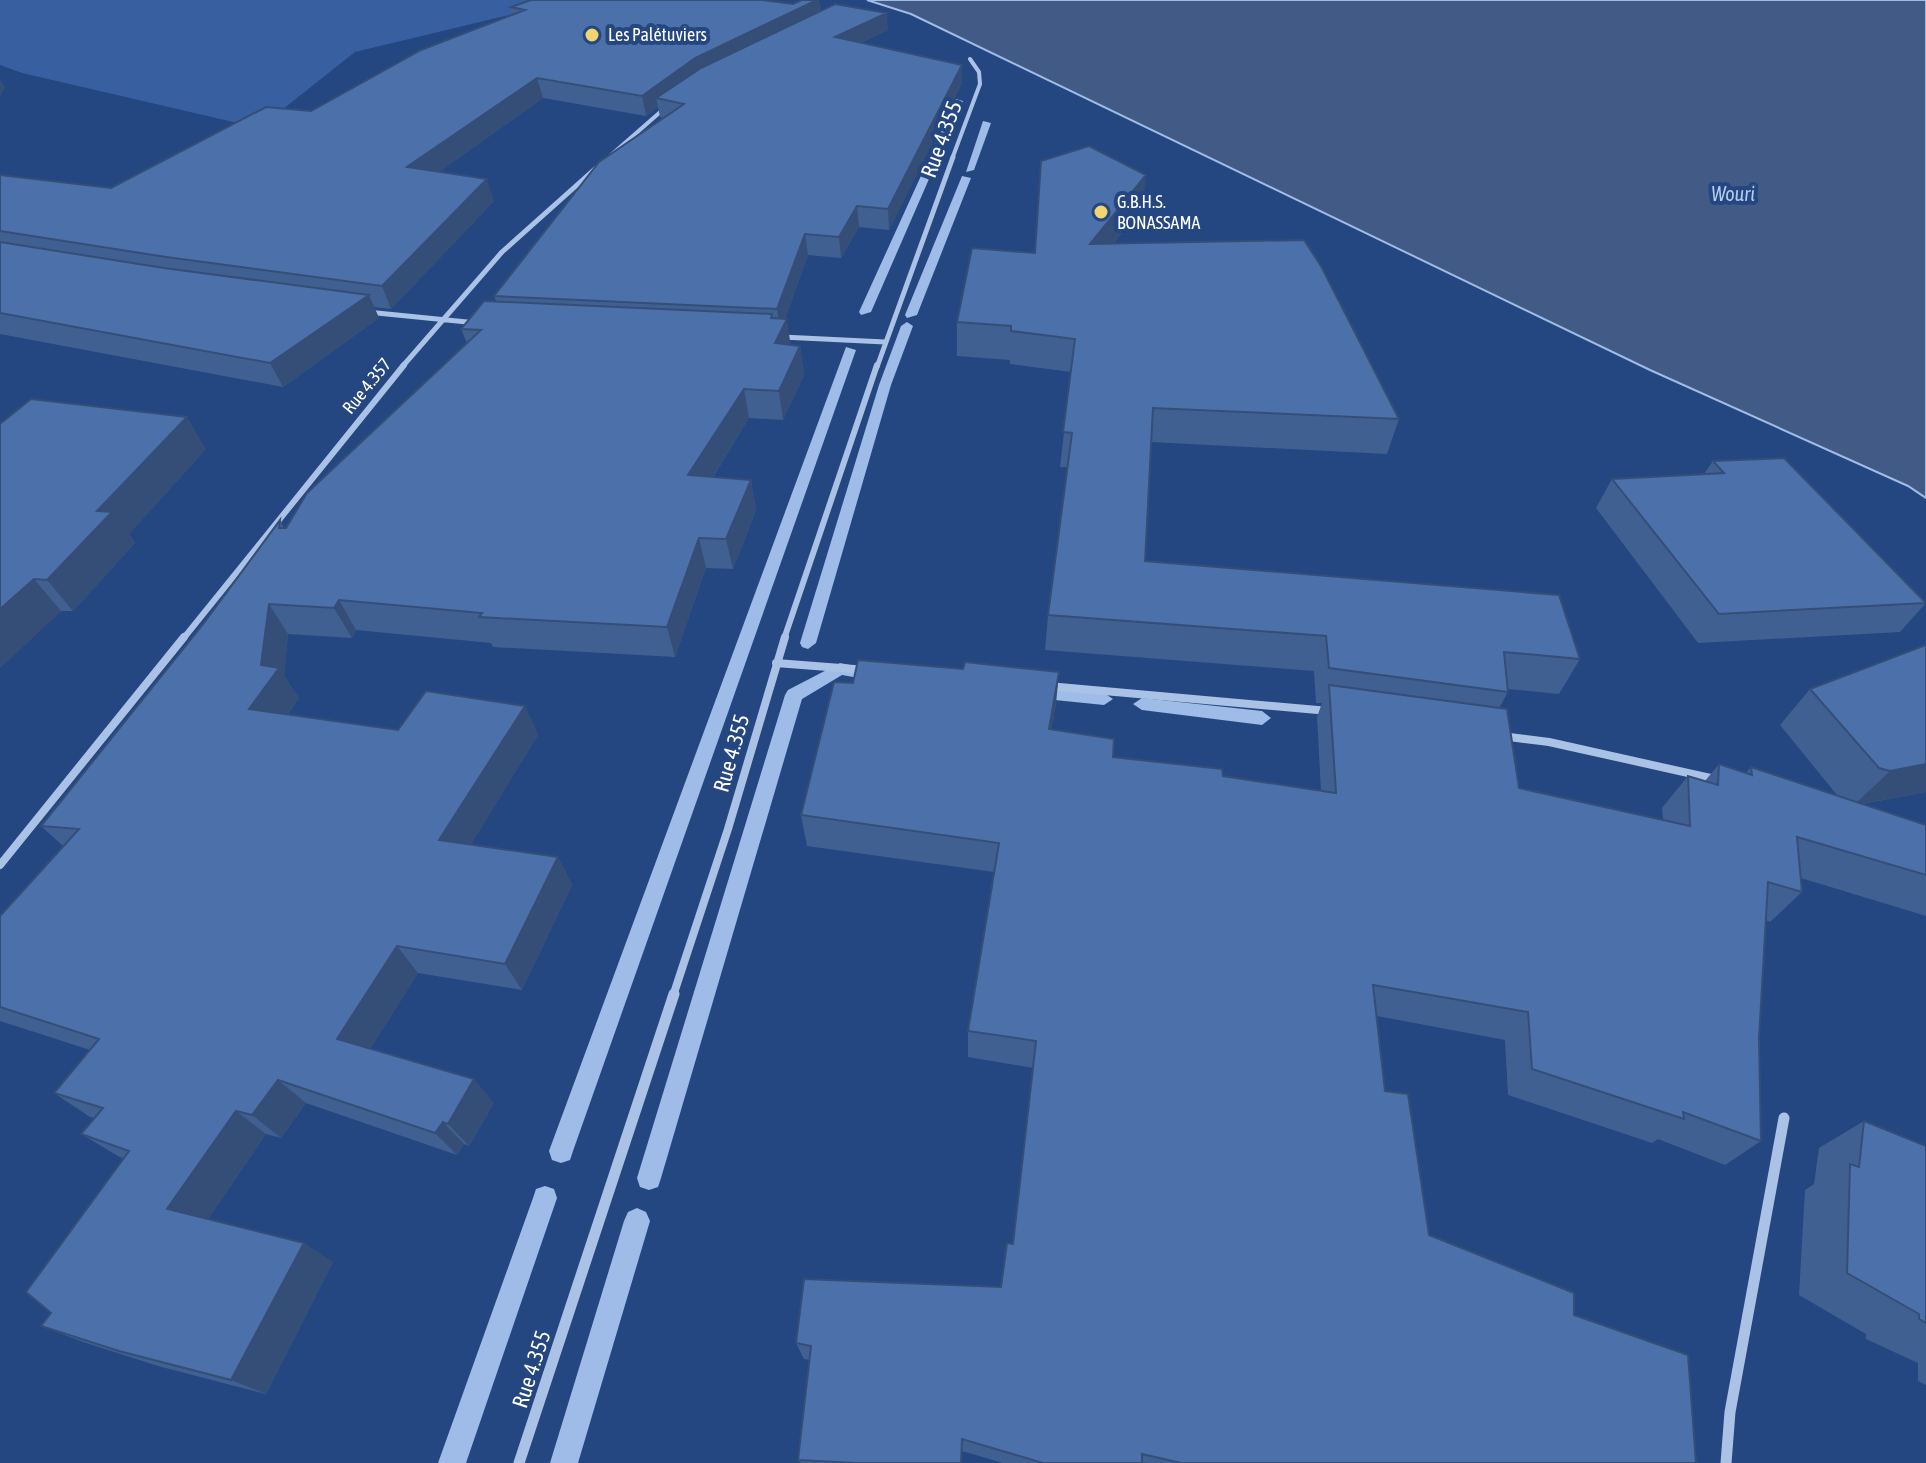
<svg xmlns="http://www.w3.org/2000/svg" width="1926" height="1463" font-family="'Asap Condensed',sans-serif">
	<style>
		.green { fill: #385f9f }
		.water { fill: #425b86; stroke: #9fbce8; stroke-width: 2 }
		.lines { fill: none; stroke-linecap: round; stroke-linejoin: round }
		.stream { fill: #9fbce8; fill-rule: evenodd }
		.minor-far4 { stroke: #abc2e7; stroke-width: 4 }
		.minor-far3 { stroke: #abc2e7; stroke-width: 5 }
		.minor-far2 { stroke: #abc2e7; stroke-width: 6 }
		.minor-far1 { stroke: #abc2e7; stroke-width: 8 }
		.minor { stroke: #abc2e7; stroke-width: 11 }
		.wall { fill: #416092 }
		.shaded-wall { fill: #354e77 }
		.building { fill: #4c70aa; stroke: #354e77; stroke-width: 2 }
		.poi-dot { fill: #f2d56e; stroke: #244681; stroke-width: 3 }
		.labels { text-anchor: middle; stroke-width: 8; stroke-linejoin: round; paint-order: stroke }
		.far-poi-label { font-size: 18px; fill: #fff; stroke: #244681; text-anchor: start }
		.far-street-label { font-size: 18px; fill: #fff; stroke: #244681 }
		.far-water-label { font-size: 20px; font-style: italic; fill: #b6ccef; stroke: #244681 }
		.street-label { font-size: 22px; fill: #fff; stroke: #244681 }
	</style>
	<rect width="100%" height="100%" fill="#244681"/>
	<path class="green" d="M0 0H571L355 52 259 128 22 73 0 65Z"/>
	<path class="water" d="M867 0H1926V498L1908 486 1650 370 911 14Z"/>
	<g class="lines">
		<path class="stream" d="M956 99 963 101 871 312 861 315 859 312Z
			M983 121 991 123 974 170 966 172Z
			M962 176 971 178 917 315 907 318 905 315Z
			M907 322 913 326 891 385 816 643 808 649 802 647 800 643 879 385 901 326Z
			M846 347 856 350 573 1151 570 1160 561 1163 552 1160 549 1151Z
			M840 663 865 668 868 672 859 678 842 675 802 699 661 1178 658 1187 649 1190 640 1187 637 1178 785 695 788 690Z
			M1035 686 1104 693 1113 699 1104 705 1035 698 1026 692Z
			M1142 698 1262 711 1271 718 1262 725 1142 710 1133 704Z
			M545 1186 554 1189 557 1198 466 1463H438L533 1198 536 1189Z
			M637 1208 646 1212 650 1221 578 1463H550L624 1221 628 1212Z"/>
		<path class="minor-far4" d="M610 156 666 107
			M952 159 980 84 979 72 970 59"/>
		<path class="minor-far3" d="M367 312 477 323
			M782 337 885 342
			M402 367 502 252 596 168
			M877 367 953 157"/>
		<path class="minor-far2" d="M183 639 404 365
			M784 639 877 365"/>
		<path class="minor-far1" d="M776 663 867 670
			M1048 686 1329 711
			M1501 736 1549 742 1715 779
			M0 865 184 637
			M673 996 728 829 785 637"/>
		<path class="minor" d="M519 1463 674 994
			M1726 1463 1730 1412 1784 1118"/>
	</g>
	<path class="wall" d="M819 0 820 11 888 30 861 43 962 83 889 230 859 227 841 258 808 255 785 319 790 345 800 346 804 375 783 420 749 418 713 477 751 480 756 510 733 569 706 568 675 657 493 647 491 643 356 630 352 638 288 634 284 676 299 698 288 714 398 730 525 706 538 735 471 844 558 857 572 885 522 990 418 973 370 1049 494 1103 469 1146 464 1144 457 1155 306 1103 281 1138 266 1134 208 1219 333 1262 266 1394 158 1366 83 1342 41 1326 51 1313 124 1159 118 1156 81 1134 95 1118 90 1117 54 1093 90 1050 0 1021V916L63 846 41 826 204 623 280 520 284 528H286L467 343 461 329 496 301 494 296 664 118 660 117 658 107 646 116 543 98 439 172 494 201 391 309 374 307 379 318 283 387 0 334V175L111 188 311 111 513 15 511 7 793 4Z
		M1143 206 1113 244 1399 419 1387 454 1151 442 1145 561 1580 659 1559 694 1508 689V692L1499 708 1519 788 1663 820 1662 808 1688 776 1705 781 1719 764 1746 773 1751 767 1837 795 1780 725 1810 689 1926 792 1862 804 1926 825V916L1801 878 1802 892 1770 922 1766 920 1759 1039 1761 1141 1725 1165 1658 1139 1652 1143 1508 1095 1505 1040 1377 1016 1385 1091 1429 1235 1574 1315 1696 1463H1003L962 1451V1463H801L798 1460 810 1360 804 1359 796 1343 1001 1287 1013 1244 1033 1068 968 1057V1031L994 872 807 846 801 815 1056 704 1051 730 1113 757 1223 776 1321 791 1317 717 1322 703H1316L1314 671 1045 650 1048 615 1068 467H1060L1071 372 1010 364V360L957 356V322L1035 253Z
		M0 424 206 449 129 534 135 543 73 611H61L0 668Z
		M1713 461 1926 603 1900 632 1698 643 1596 508 1612 479 1704 474Z
		M1864 1121 1926 1146V1385L1918 1381V1363L1866 1339V1334L1799 1295 1805 1190 1814 1184 1819 1148Z"/>
	<path class="shaded-wall" d="M819 0 820 18 656 98 658 107 646 116 642 96 695 58Z
		M887 13 888 30 836 55 835 37Z
		M962 65V83L889 230 888 209Z
		M537 78 543 98 415 189 407 167Z
		M0 79 5 87 0 97Z
		M1146 175 1143 206 1087 276 1090 244Z
		M487 179 494 201 391 309 382 286Z
		M857 206 859 227 841 258 839 237Z
		M805 234 808 255 780 332 777 309Z
		M369 295 379 318 283 387 270 363Z
		M772 314 776 341 787 319 791 348 779 372 771 318Z
		M800 346 804 375 783 420 779 391Z
		M744 389 749 418 695 505 688 475Z
		M187 417 206 449 129 534 135 543 73 611 47 580 97 511Z
		M751 480 756 510 733 569 726 539Z
		M699 538 706 568 675 657 667 627Z
		M34 579 61 611 0 668V609Z
		M339 600 356 630 352 638 334 608Z
		M269 604 288 634 284 676 299 698 271 738 249 709 261 665Z
		M1059 672 1056 704 1046 761 1049 729Z
		M525 706 538 735 457 868 439 840Z
		M1926 764V792L1854 805 1890 771Z
		M558 857 572 885 522 990 505 964Z
		M397 946 418 973 361 1064 337 1039Z
		M474 1079 494 1103 469 1146 448 1124Z
		M278 1080 306 1103 281 1138 252 1115Z
		M236 1111 266 1134 201 1229 167 1209Z
		M443 1122 464 1144 457 1155 435 1133Z
		M304 1243 333 1262 266 1394 231 1380Z"/>
	<path class="building" d="M531 0H763L793 4 802 0H817L695 58 642 96 537 78 407 167 487 179 382 286 166 257 0 231V175L111 188 266 107 311 111 421 50 525 10 511 7Z
		M835 4 887 13 835 37 962 65 888 209 857 206 839 237 805 234 777 309 494 296 599 162 684 104 656 98 701 68Z
		M1089 146 1146 175 1090 244 1304 240 1321 266 1399 419 1153 408 1145 561 1559 595 1580 659 1504 652 1508 692 1329 668 1326 636 1048 615 1072 433 1063 432 1075 339 1011 331V326L957 322 972 248 1035 253 1041 161Z
		M0 242 164 268 369 295 270 363 0 313Z
		M484 301 772 314 771 318 787 319 775 343 800 346 779 391 744 389 688 475 751 480 726 539 699 538 667 627 479 617 482 613 339 600 334 608 269 604 261 665 279 668 249 709 398 730 426 691 525 706 439 840 558 857 505 964 397 946 337 1039 474 1079 448 1124 443 1122 435 1133 278 1080 252 1115 236 1111 167 1209 304 1243 231 1380 119 1351 41 1326 51 1313 26 1292 129 1151 81 1134 103 1108 54 1093 99 1039 0 1007V916L79 829 41 826 204 623 280 520 279 528H286L307 493 481 330 461 329Z
		M31 399 187 417 97 511 112 512 47 580 34 579 0 609V424Z
		M1784 458 1926 603 1719 614 1612 479 1724 473 1713 461Z
		M1926 645V764L1890 771 1879 768 1810 689Z
		M858 660 963 669 965 662 1059 672 1049 729 1114 739 1113 757 1222 769 1223 776 1336 793 1329 685 1507 709 1519 788 1690 826 1688 776 1718 785 1719 764 1752 775 1751 767 1926 825V875L1797 837 1802 892 1768 882 1759 1039 1761 1141 1683 1112 1684 1119 1532 1069 1528 1012 1373 985 1385 1091 1408 1094 1429 1235 1574 1293V1315L1688 1355 1696 1463H1181L1142 1454V1463H1043L962 1439 961 1463H857L798 1460 811 1346 796 1343 804 1279 1001 1287 1007 1243 1013 1244 1036 1041 968 1031 999 843 801 815 834 682 853 683Z
		M1864 1121 1926 1146V1323L1919 1319V1314L1847 1273 1850 1164 1859 1167Z"/>
	<g class="poi-dot">
		<circle cx="592" cy="35" r="8"/>
		<circle cx="1101" cy="212" r="8"/>
	</g>
	<g class="labels">
		<g class="far-poi-label">
			<text x="608" y="41">Les Palétuviers</text>
			<text x="1117" y="208">G.B.H.S.<tspan x="1117" dy="21">BONASSAMA</tspan></text>
		</g>
		<g class="far-street-label">
			<text transform="translate(367 386) rotate(-51)" y="6">Rue 4.357</text>
		</g>
		<g class="far-water-label">
			<text x="1733" y="201">Wouri</text>
		</g>
		<g class="street-label">
			<text transform="translate(941 139) rotate(-70)" y="8">Rue 4.355</text>
			<text transform="translate(731 753) rotate(-74)" y="8">Rue 4.355</text>
			<text transform="translate(531 1369) rotate(-72)" y="8">Rue 4.355</text>
		</g>
	</g>
</svg>
